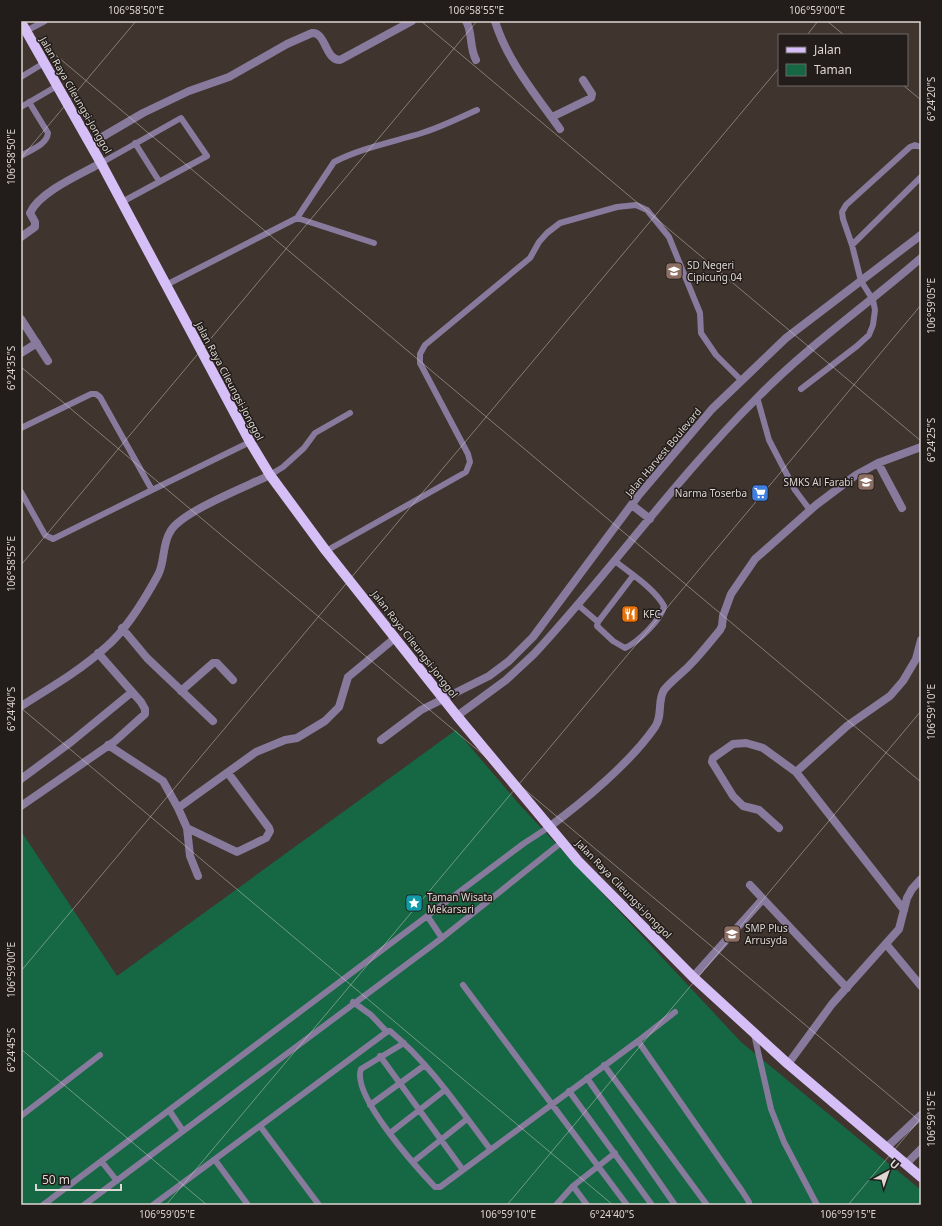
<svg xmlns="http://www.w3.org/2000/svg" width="942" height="1226" font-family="'Noto Sans',sans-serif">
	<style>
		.green { fill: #156843 }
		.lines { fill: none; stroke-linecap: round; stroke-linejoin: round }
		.service { stroke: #887a9c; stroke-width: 6 }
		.minor { stroke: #887a9c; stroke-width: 8 }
		.primary { stroke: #d6bff7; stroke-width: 10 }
		.ticks { fill: none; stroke: #ddd6d2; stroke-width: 1; stroke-opacity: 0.45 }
		.labels { text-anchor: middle; stroke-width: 3; stroke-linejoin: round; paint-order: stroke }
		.street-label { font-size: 10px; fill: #ddd6d2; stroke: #221d1a }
		.poi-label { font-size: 10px; fill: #ddd6d2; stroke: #221d1a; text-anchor: start }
		.neatline { fill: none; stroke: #ddd6d2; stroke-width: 1.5 }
		.ticks-label { font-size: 10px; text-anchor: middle; fill: #ddd6d2 }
	</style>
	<rect width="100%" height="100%" fill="#3f342e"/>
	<path class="green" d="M456 730 519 804 741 1042 921 1190V1205H21V831L117 976Z"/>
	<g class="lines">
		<path class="service" d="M26 31 45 21
			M21 77 44 63
			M21 107 57 86
			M135 143 159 181
			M21 156C30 150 47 145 48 133L29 102
			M101 163 181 118 207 156 122 202
			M297 218 374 243
			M852 245 921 177
			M166 285 297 218 334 162C361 148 393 142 422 133 441 127 459 118 477 110
			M801 389 857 346 869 335 873 325 875 310 873 300 861 281 852 245 843 219 842 212 846 205 910 147 915 145 921 147
			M757 397 769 440 795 490 810 510
			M21 428 91 394H96L100 397 152 490 250 442
			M270 475 283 467 304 448 315 433 350 413
			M21 492 45 535 53 539 152 490
			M326 551 466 472 470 462 468 454 420 363V354L425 345 530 258 539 242 547 233 560 223 617 207 636 205 647 210 669 237 700 313 701 333 716 355 741 380
			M615 561C631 574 654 588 664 606 661 620 638 642 625 648L613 641 597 626 598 622 633 576
			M578 605 598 622
			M428 917 442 938
			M463 985 627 1205
			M353 1002 371 1015 387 1032
			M754 1034 771 1109 784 1142 817 1205
			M638 1041 742 1191 749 1202V1205
			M404 1043 361 1069C351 1095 417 1168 435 1187H440L638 1041 675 1012
			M380 1056 463 1170
			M604 1065 707 1205
			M587 1078 675 1205
			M569 1091 652 1205
			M370 1105 425 1065
			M169 1110 183 1131
			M21 1116 100 1055
			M260 1126 319 1205
			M390 1133 445 1090
			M215 1160 248 1205
			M102 1162 117 1181
			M413 1162 467 1119
			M573 1186 587 1205
			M43 1205 523 844 549 827
			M84 1205 442 938 562 842
			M153 1205 388 1031H390C430 1064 459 1108 490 1149
			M556 1205 573 1186 615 1153"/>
		<path class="minor" d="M466 21C473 33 469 47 476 60
			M495 21C507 61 536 95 560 129
			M552 117 591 98 592 94 583 80
			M90 144 143 113 189 91 229 77 287 44 312 33C326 32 325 60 340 60L412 21
			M21 237 35 227V222L30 213C39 192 81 174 101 163
			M21 319 48 361
			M21 353 37 343
			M878 463 902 508
			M632 505 650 519
			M122 628 147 658 213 721
			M181 691 213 663H217L233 680
			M21 706C50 688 81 670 106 647 125 631 146 597 158 575 165 562 162 545 170 532 180 512 248 486 270 475
			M457 716 506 680 534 654C611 571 677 477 758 397 808 346 867 305 921 258
			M381 740 421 710 489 676 509 661 533 637 638 496 712 409 786 338 921 235
			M108 745 163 781 178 808
			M796 772 847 726 890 696 903 681 916 659 921 640
			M21 779 71 742 132 692
			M21 806 115 741 145 714V709L141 702 98 653
			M549 827C583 802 631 762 655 727 663 716 657 701 664 690 671 681 681 674 688 667 700 655 710 642 720 630L722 626 723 616 731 594 755 559 816 505 856 475 878 463 921 447
			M187 828 237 852 266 838 270 831 269 828 228 773
			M779 828 759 810 743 806 733 796 712 762 713 758 733 744 746 743 763 748 796 772 904 910
			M198 876 190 856 187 828 178 808 256 752 285 740 297 738 325 721 339 707 348 677 395 638
			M750 885 847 988
			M886 944 921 986
			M693 977 763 899
			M788 1064 832 1004 899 929 907 898 912 889 921 879
			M886 1148 921 1115
			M906 1164 921 1149"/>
		<path class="primary" d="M21 22 101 163 250 442 270 475 326 551 457 716 578 861 693 977 788 1064 921 1177"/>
	</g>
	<path class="ticks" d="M421 21 921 441M827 21 844 35M21 26 921 782M807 35 818 21M903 85 921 100M21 158 136 21M21 367 921 1122M21 565 477 21M21 708 613 1205M21 971 779 68M21 1049 207 1205M166 1205 921 305M507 1205 921 711M848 1205 921 1118"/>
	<defs>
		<symbol id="school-square" viewBox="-11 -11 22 22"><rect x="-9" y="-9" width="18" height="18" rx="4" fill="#8d6e63" stroke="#221d1a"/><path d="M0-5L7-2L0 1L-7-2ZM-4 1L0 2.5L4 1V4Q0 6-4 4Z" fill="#fff"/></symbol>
		<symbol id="supermarket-square" viewBox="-11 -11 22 22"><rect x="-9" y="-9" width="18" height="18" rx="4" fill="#3f7fe0" stroke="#221d1a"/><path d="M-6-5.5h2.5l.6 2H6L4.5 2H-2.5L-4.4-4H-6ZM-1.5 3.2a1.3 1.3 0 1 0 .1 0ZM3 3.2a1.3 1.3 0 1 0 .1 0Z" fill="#fff"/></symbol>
		<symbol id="restaurant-square" viewBox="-11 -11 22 22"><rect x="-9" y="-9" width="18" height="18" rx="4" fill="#e8710a" stroke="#221d1a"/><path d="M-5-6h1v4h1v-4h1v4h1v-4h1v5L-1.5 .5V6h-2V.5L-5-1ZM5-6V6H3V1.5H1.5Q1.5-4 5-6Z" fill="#fff"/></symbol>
		<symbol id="sight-square" viewBox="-11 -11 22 22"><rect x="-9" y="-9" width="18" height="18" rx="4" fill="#0f9aa8" stroke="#221d1a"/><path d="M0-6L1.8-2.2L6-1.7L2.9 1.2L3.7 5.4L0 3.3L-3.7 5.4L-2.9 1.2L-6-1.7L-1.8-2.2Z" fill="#fff"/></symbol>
	</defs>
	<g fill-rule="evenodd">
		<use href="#school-square" x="664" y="261" width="20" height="20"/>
		<use href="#school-square" x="856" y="472" width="20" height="20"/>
		<use href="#supermarket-square" x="750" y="483" width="20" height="20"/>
		<use href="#restaurant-square" x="620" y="604" width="20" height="20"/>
		<use href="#sight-square" x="404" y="893" width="20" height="20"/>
		<use href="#school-square" x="722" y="924" width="20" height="20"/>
	</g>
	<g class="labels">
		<g class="street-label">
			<text transform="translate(76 95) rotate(60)" y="4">Jalan Raya Cileungsi-Jonggol</text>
			<text transform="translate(230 381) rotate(62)" y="4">Jalan Raya Cileungsi-Jonggol</text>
			<text transform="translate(663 452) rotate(-50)" y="4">Jalan Harvest Boulevard</text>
			<text transform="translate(415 644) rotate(52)" y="4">Jalan Raya Cileungsi-Jonggol</text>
			<text transform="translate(624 889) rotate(46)" y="4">Jalan Raya Cileungsi-Jonggol</text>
		</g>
		<g class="poi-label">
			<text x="687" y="269">SD Negeri<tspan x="687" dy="12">Cipicung 04</tspan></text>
			<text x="853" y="486" text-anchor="end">SMKS Al Farabi</text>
			<text x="747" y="497" text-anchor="end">Narma Toserba</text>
			<text x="643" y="618">KFC</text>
			<text x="427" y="901">Taman Wisata<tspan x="427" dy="12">Mekarsari</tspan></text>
			<text x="745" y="932">SMP Plus<tspan x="745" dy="12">Arrusyda</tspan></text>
		</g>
	</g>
	<rect width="942" height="1226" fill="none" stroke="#221d1a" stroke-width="44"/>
	<rect x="778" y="34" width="130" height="52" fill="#221d1a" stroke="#6d6764"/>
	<rect x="786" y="47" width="20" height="6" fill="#d6bff7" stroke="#6d6764"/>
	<text x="814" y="54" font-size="12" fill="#ddd6d2">Jalan</text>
	<rect x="786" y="64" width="20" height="12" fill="#156843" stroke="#6d6764"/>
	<text x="814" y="74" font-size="12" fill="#ddd6d2">Taman</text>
	<g transform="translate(888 1172) rotate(40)" stroke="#221d1a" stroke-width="3" paint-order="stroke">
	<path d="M0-3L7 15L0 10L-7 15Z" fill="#ddd6d2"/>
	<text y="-6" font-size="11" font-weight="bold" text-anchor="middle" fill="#ddd6d2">U</text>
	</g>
	<path d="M36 1184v6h85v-6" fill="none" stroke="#ddd6d2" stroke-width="2"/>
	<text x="42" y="1184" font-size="12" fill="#ddd6d2" stroke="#221d1a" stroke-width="3" paint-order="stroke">50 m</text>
	<rect x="22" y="22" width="898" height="1182" class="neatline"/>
	<g class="ticks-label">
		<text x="136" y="14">106°58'50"E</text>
		<text x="476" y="14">106°58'55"E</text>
		<text x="817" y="14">106°59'00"E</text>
		<text transform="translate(931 99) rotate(-90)" y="4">6°24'20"S</text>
		<text transform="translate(11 157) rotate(-90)" y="4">106°58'50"E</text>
		<text transform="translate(931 306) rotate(-90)" y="4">106°59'05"E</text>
		<text transform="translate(11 368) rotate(-90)" y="4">6°24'35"S</text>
		<text transform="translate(931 440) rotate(-90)" y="4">6°24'25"S</text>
		<text transform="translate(11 564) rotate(-90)" y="4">106°58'55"E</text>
		<text transform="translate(11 709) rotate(-90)" y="4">6°24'40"S</text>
		<text transform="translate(931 712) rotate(-90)" y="4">106°59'10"E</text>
		<text transform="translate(11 970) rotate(-90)" y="4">106°59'00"E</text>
		<text transform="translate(11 1050) rotate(-90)" y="4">6°24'45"S</text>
		<text transform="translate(931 1119) rotate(-90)" y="4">106°59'15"E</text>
		<text x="167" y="1218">106°59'05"E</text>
		<text x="508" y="1218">106°59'10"E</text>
		<text x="612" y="1218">6°24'40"S</text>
		<text x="848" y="1218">106°59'15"E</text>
	</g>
</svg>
